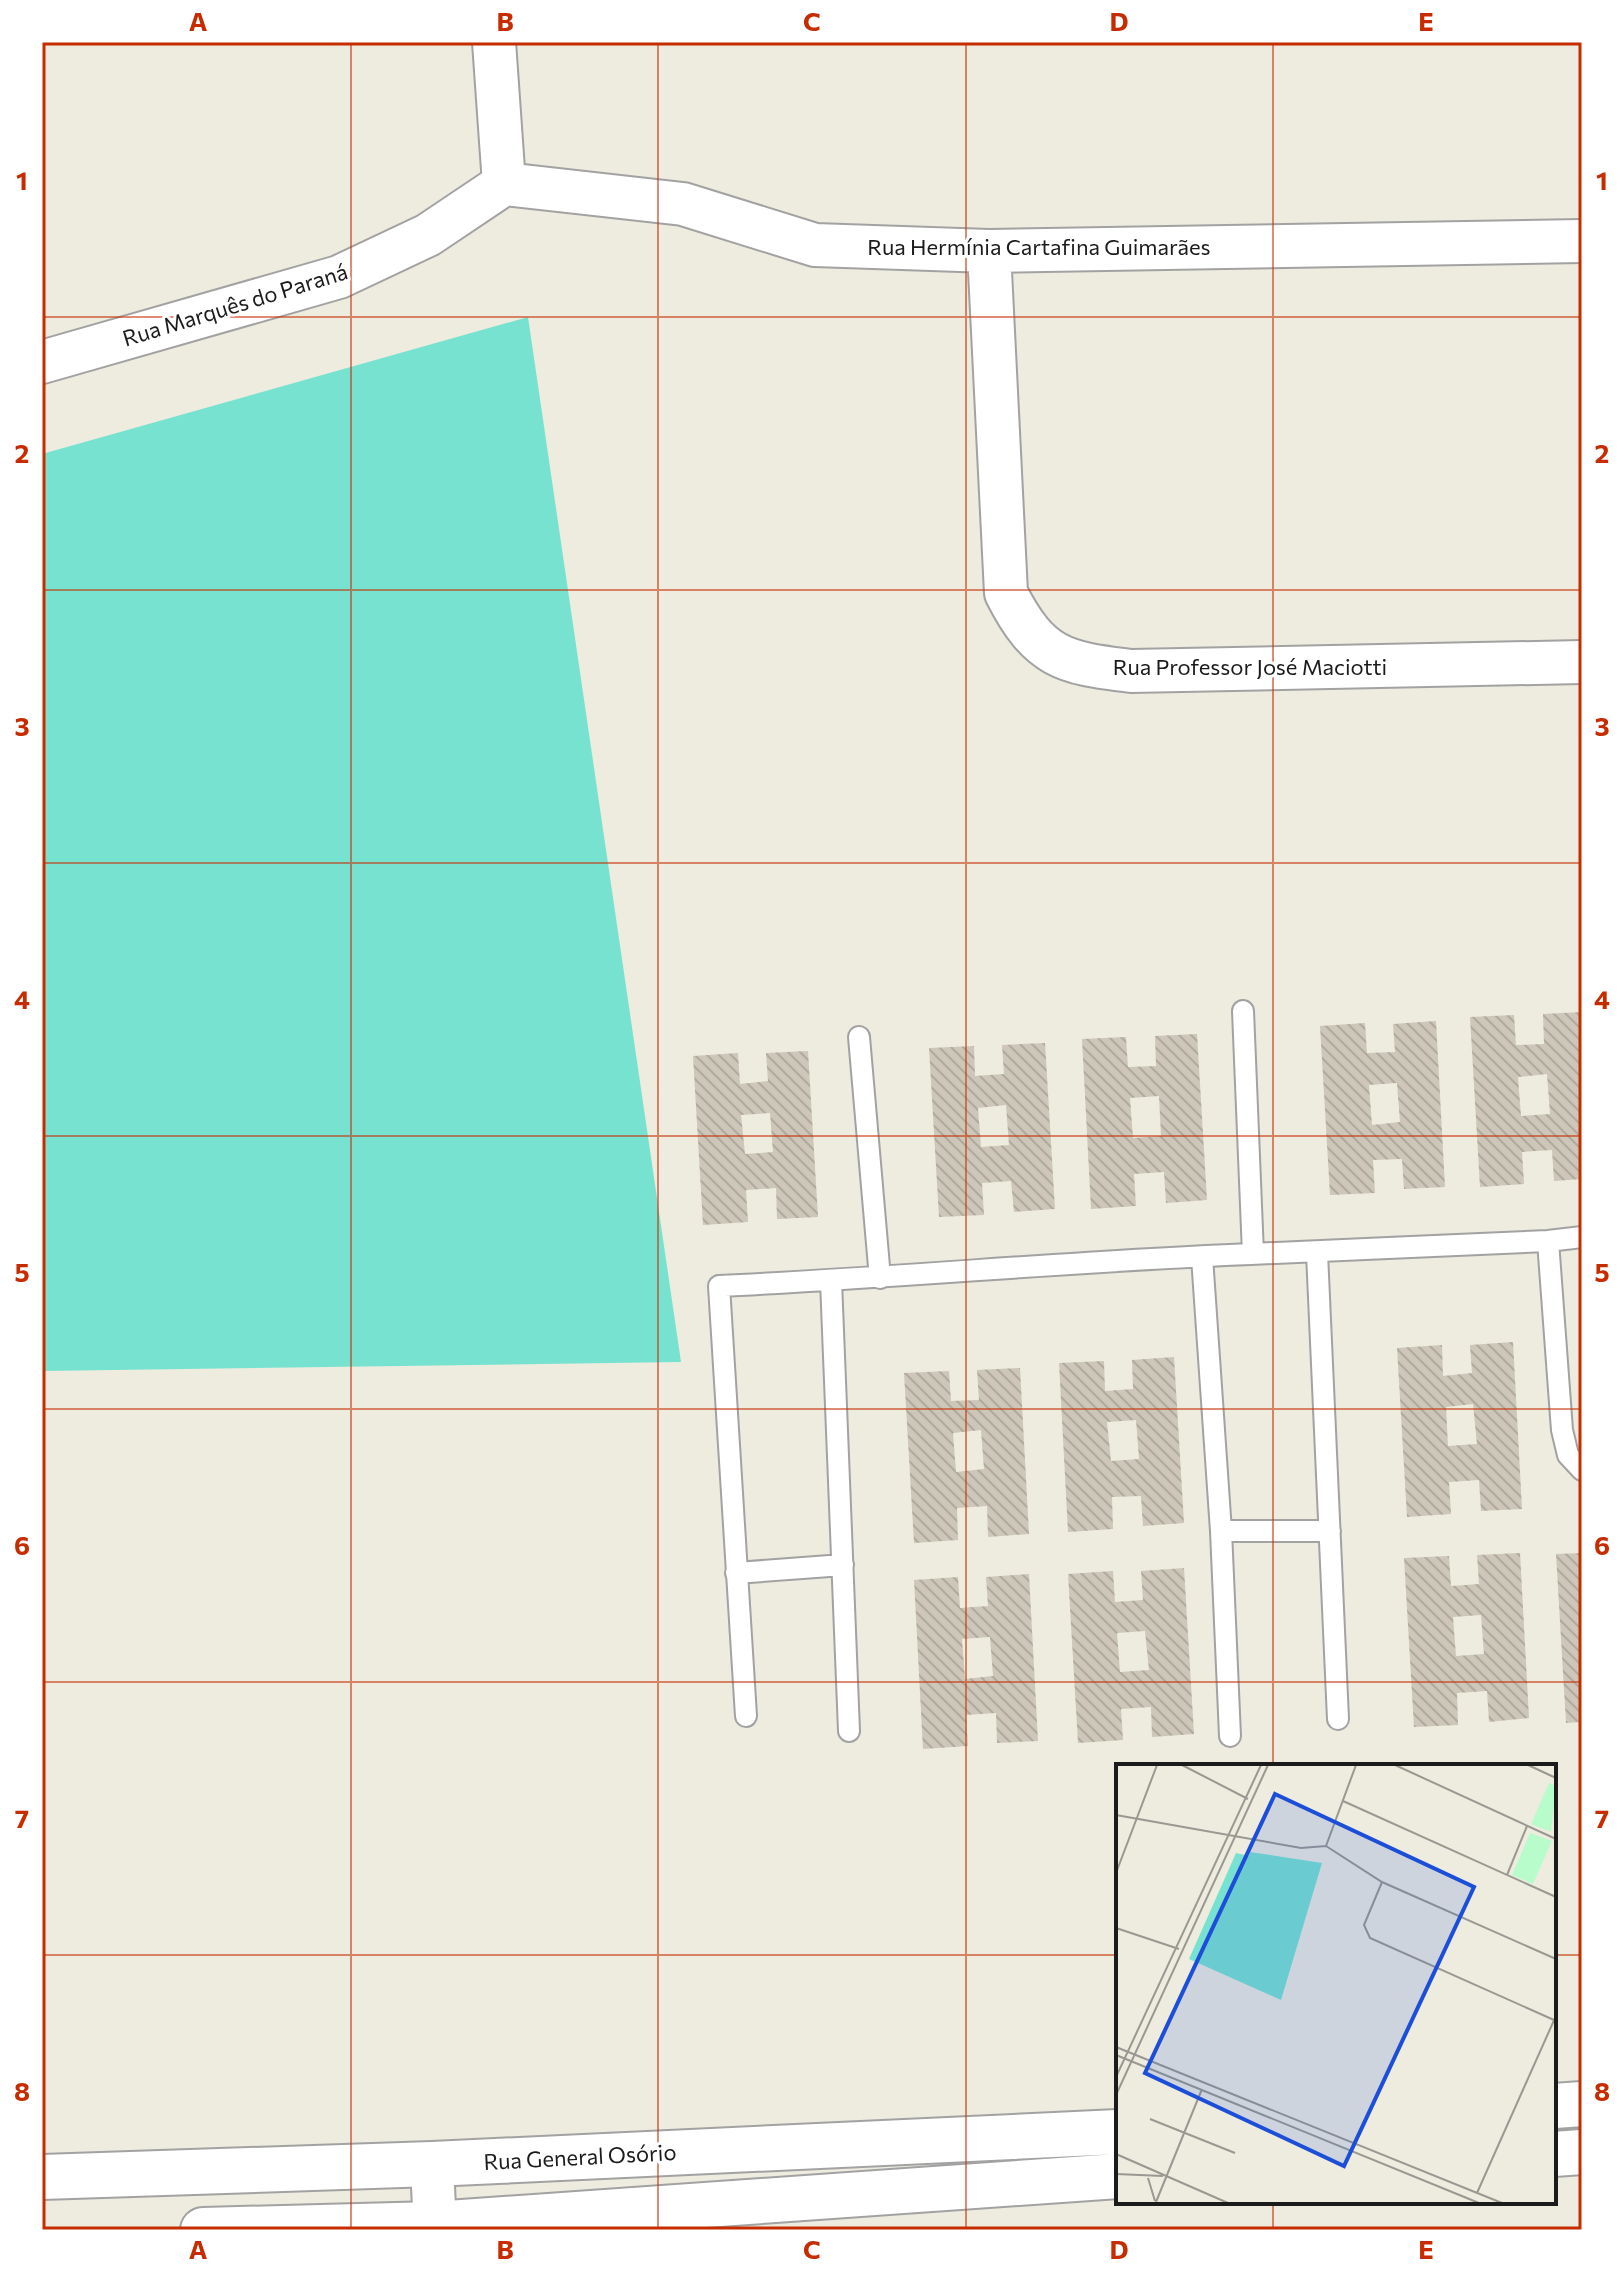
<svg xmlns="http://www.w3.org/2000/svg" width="1624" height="2272" font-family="Commissioner,sans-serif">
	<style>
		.pitch { fill: #78e2d0 }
		.building { fill: url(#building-back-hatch); fill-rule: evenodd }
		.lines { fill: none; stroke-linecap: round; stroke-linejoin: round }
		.service-casing { stroke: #a2a2a2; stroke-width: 24 }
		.minor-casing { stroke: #a2a2a2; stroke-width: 46 }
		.tertiary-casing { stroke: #a2a2a2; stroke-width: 48 }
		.service { stroke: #fff; stroke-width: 20 }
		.minor { stroke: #fff; stroke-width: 42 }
		.tertiary { stroke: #fff; stroke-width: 44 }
		.grid { fill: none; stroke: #c62c00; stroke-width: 2; stroke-opacity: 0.55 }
		.labels { text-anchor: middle; stroke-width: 6; stroke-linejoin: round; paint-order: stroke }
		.street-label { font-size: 22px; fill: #1b1b1b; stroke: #fff }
		.inset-road { fill: none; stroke: #999891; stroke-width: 2 }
		.view { fill: #1d4ed8; fill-opacity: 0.15; stroke: #1d4ed8; stroke-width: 4 }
		.inset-edge { fill: none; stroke: #1b1b1b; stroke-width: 4 }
		.neatline { fill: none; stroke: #c62c00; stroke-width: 3 }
		.grid-label { font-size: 26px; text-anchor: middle; font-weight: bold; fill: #c62c00 }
	</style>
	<defs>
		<pattern id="building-back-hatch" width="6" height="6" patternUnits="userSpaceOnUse" patternTransform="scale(2)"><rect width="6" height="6" fill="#cdc6b9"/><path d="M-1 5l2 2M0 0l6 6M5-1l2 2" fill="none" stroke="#afaa9e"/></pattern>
	</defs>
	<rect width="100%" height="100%" fill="#edecdf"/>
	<path class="pitch" d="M528 317 681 1362 42 1371V454Z"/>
	<path class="building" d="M1582 1012V1179L1554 1181 1552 1150 1522 1152 1524 1184 1480 1187 1470 1017 1514 1015 1516 1045 1544 1044 1543 1014ZM1547 1074 1550 1114 1521 1116 1518 1077Z
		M1436 1021 1445 1187 1404 1189 1402 1159 1373 1160 1375 1193 1330 1195 1320 1026 1365 1023 1367 1053 1395 1052 1393 1024ZM1397 1083 1400 1122 1372 1125 1369 1085Z
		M1197 1034 1207 1200 1166 1203 1164 1172 1134 1174 1136 1206 1091 1209 1082 1039 1126 1037 1128 1067 1156 1066 1155 1036ZM1159 1096 1161 1136 1133 1138 1130 1098Z
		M1045 1043 1055 1209 1014 1212 1011 1181 982 1183 984 1215 939 1217 929 1048 974 1046 975 1076 1004 1074 1002 1045ZM1006 1105 1009 1145 981 1147 978 1108Z
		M808 1051 818 1217 777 1219 776 1188 746 1190 748 1222 703 1225 693 1056 738 1053 740 1084 768 1081 766 1053ZM770 1113 773 1152 745 1154 741 1115Z
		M1513 1342 1522 1509 1481 1511 1479 1480 1449 1482 1451 1514 1407 1517 1397 1348 1442 1345 1443 1376 1472 1373 1470 1345ZM1473 1404 1477 1444 1448 1446 1446 1407Z
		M1174 1357 1184 1523 1143 1526 1141 1496 1112 1497 1113 1529 1068 1532 1059 1363 1104 1361 1105 1391 1133 1389 1132 1360ZM1136 1420 1139 1459 1111 1461 1107 1422Z
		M1020 1368 1029 1534 988 1537 987 1506 957 1508 958 1540 914 1543 904 1373 949 1371 951 1401 979 1400 977 1370ZM981 1430 984 1469 956 1472 953 1433Z
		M1520 1553 1529 1718 1489 1722 1487 1691 1457 1693 1458 1725 1414 1727 1404 1558 1449 1556 1451 1586 1479 1584 1477 1555ZM1481 1615 1484 1654 1456 1656 1453 1617Z
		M1582 1553V1722L1566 1723 1556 1554Z
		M1184 1568 1194 1734 1152 1737 1151 1707 1121 1709 1123 1740 1078 1743 1068 1574 1113 1571 1115 1602 1143 1600 1141 1571ZM1145 1631 1149 1670 1120 1672 1117 1633Z
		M1029 1574 1038 1741 997 1743 996 1713 966 1715 968 1746 923 1749 914 1580 958 1577 960 1608 988 1606 986 1577ZM990 1637 993 1676 965 1679 962 1639Z"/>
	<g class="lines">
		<defs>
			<path id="service" d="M1243 1011 1253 1254
				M859 1037 880 1278
				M1548 1241 1562 1430 1568 1455 1582 1470
				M1317 1253 1338 1719
				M1202 1257 1221 1531 1230 1736
				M831 1281 849 1731
				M1221 1531H1330
				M736 1573 843 1565
				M746 1716 719 1286C896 1278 1074 1261 1251 1254 1350 1249 1449 1246 1548 1241L1582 1237"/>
			<path id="minor" d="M494 42 504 184
				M504 184 683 204 815 245 989 251 1582 241
				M989 251 1006 593C1039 658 1063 663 1131 671L1582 662
				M42 362 339 277 428 235 504 184
				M432 2164 435 2230"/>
			<path id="tertiary" d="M1554 2106 1582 2104
				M1554 2154 1582 2152
				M42 2177 432 2164 1118 2132
				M203 2230 434 2224 1118 2176"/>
		</defs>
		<use href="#service" class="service-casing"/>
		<use href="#minor" class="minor-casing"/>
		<use href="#tertiary" class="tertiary-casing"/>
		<use href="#service" class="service"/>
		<use href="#minor" class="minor"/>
		<use href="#tertiary" class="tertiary"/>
	</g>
	<path class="grid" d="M351 42V2230M658 42V2230M966 42V2230M1273 42V1766M42 317H1582M42 590H1582M42 863H1582M42 1136H1582M42 1409H1582M42 1682H1582M42 1955H1118M1554 1955H1582M1273 2202V2230"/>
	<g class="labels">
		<g class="street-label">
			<text x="1039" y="255">Rua Hermínia Cartafina Guimarães</text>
			<text transform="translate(235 305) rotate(-17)" y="8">Rua Marquês do Paraná</text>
			<text x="1250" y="675">Rua Professor José Maciotti</text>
			<text transform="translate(580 2157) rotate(-3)" y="8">Rua General Osório</text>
		</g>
	</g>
	<g transform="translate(1116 1764)">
		<rect width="440" height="440" fill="#edecdf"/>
		<path d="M433 19 440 22 435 68 415 60ZM414 69 436 77 417 120 396 111Z" fill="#b8fccc"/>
		<path d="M134 88 206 99 165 236 73 195 120 89 133 92Z" fill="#78e2d0"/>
		<path class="inset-road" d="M66 1 132 35M279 1 440 75M412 1 440 14M227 37 440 133M0 51 185 84 210 82M210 82 266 118 440 195M210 82 240 1M0 109 41 1M391 111 411 62M266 118 248 161 254 174 438 256M0 164 63 185M0 283 386 439M0 291 363 439M0 313 145 1M0 331 152 1M34 355 119 389M0 390 112 439M0 410 47 412M32 414 39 437M361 429 439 254M40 438 86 325"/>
		<path class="view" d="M159 30 358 123 228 402 29 309Z"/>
		<rect width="440" height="440" class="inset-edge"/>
	</g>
	<rect width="1624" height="2272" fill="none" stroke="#ffffff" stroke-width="88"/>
	<rect x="44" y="44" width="1536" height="2184" class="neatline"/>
	<g class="grid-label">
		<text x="198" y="31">A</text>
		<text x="505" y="31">B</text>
		<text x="812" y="31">C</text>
		<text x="1119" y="31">D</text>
		<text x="1426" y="31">E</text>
		<text x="22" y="190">1</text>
		<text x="1602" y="190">1</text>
		<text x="22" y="463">2</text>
		<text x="1602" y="463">2</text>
		<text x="22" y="736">3</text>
		<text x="1602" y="736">3</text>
		<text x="22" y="1009">4</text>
		<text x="1602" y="1009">4</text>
		<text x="22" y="1282">5</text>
		<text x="1602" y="1282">5</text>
		<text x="22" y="1555">6</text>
		<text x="1602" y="1555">6</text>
		<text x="22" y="1828">7</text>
		<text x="1602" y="1828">7</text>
		<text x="22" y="2101">8</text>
		<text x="1602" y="2101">8</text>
		<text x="198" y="2259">A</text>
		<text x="505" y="2259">B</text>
		<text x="812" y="2259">C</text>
		<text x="1119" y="2259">D</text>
		<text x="1426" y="2259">E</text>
	</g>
</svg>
